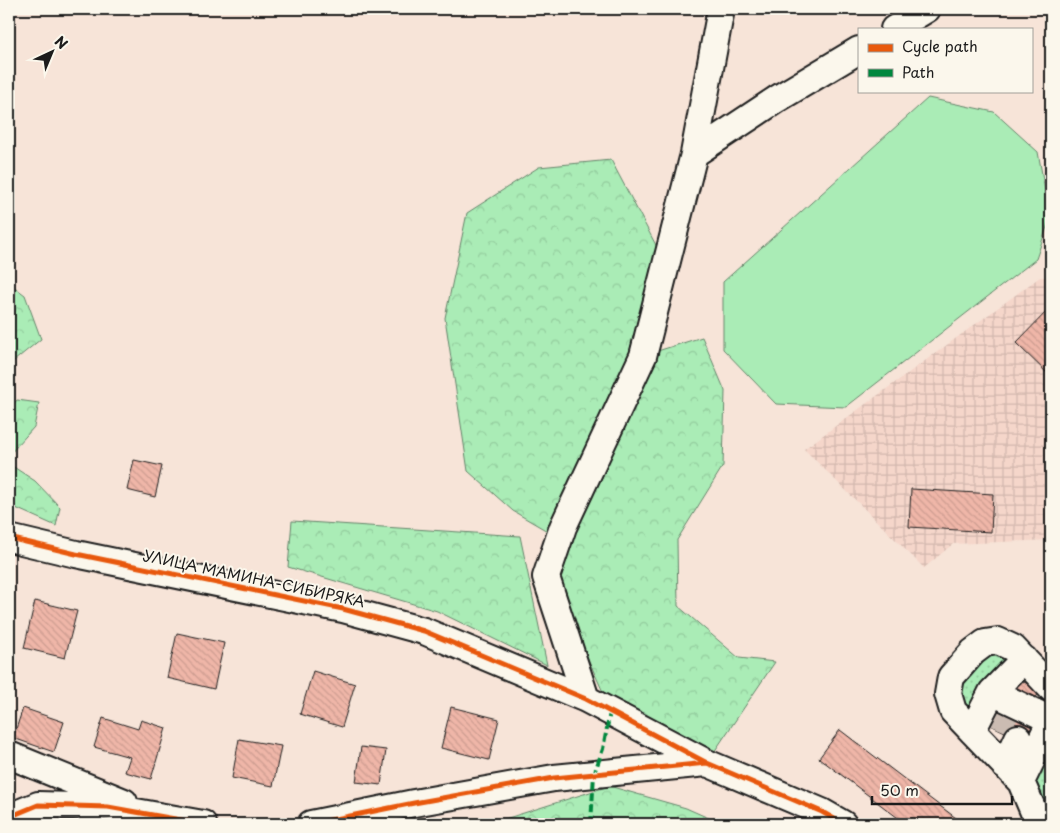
<svg xmlns="http://www.w3.org/2000/svg" width="1060" height="833" font-family="'Playpen Sans',sans-serif">
	<style>
		.industrial { fill: url(#industrial-grid) }
		.grass { fill: url(#grass-dots); stroke: #638469 }
		.forest { fill: url(#forest-crowns); stroke: #638469 }
		.park { fill: #aaecb6; stroke: #638469 }
		.building { fill: url(#building-back-hatch); stroke: #1c1c1c }
		.lines { fill: none; stroke-linecap: round; stroke-linejoin: round }
		.minor-tunnel { stroke: #cbbcb2; stroke-width: 26; stroke-dasharray: 26 13; stroke-linecap: butt }
		.minor-casing { stroke: #1c1c1c; stroke-width: 30 }
		.minor { stroke: #fbf7ec; stroke-width: 26 }
		.quiet { stroke: #00873e; stroke-width: 4; stroke-dasharray: 8 4; stroke-linecap: butt }
		.cycleway-casing { stroke: #fbf7ec; stroke-width: 8 }
		.cycleway { stroke: #e8590c; stroke-width: 5 }
		.labels { text-anchor: middle; stroke-width: 4; stroke-linejoin: round; paint-order: stroke }
		.street-label { font-size: 15px; fill: #1c1c1c; stroke: #fbf7ec }
	</style>
	<defs>
		<pattern id="industrial-grid" width="8" height="8" patternUnits="userSpaceOnUse" patternTransform="scale(1.25)"><rect width="8" height="8" fill="#f5d6ca"/><path d="M0 4h8M4 0v8" fill="none" stroke="#d1b7ad"/></pattern>
		<pattern id="grass-dots" width="8" height="8" patternUnits="userSpaceOnUse" patternTransform="scale(1.25)"><rect width="8" height="8" fill="#aaecb6"/><path d="M2 2h.1M6 6h.1" fill="none" stroke="#92ca9c" stroke-width="1.8" stroke-linecap="round"/></pattern>
		<pattern id="forest-crowns" width="20" height="18" patternUnits="userSpaceOnUse" patternTransform="scale(1.25)"><rect width="20" height="18" fill="#aaecb6"/><path d="M2 6a3 3 0 1 1 6 0M12 15a3 3 0 1 1 6 0" fill="none" stroke="#92ca9c"/></pattern>
		<pattern id="building-back-hatch" width="6" height="6" patternUnits="userSpaceOnUse" patternTransform="scale(1.25)"><rect width="6" height="6" fill="#efb6a8"/><path d="M-1 5l2 2M0 0l6 6M5-1l2 2" fill="none" stroke="#cc9c90"/></pattern>
	</defs>
	<rect width="100%" height="100%" fill="#f7e4d8"/>
	<filter id="ink" filterUnits="userSpaceOnUse"><feTurbulence type="fractalNoise" baseFrequency=".02" numOctaves="2"/><feDisplacementMap in="SourceGraphic" scale="10" xChannelSelector="R" yChannelSelector="G"/><feConvolveMatrix kernelMatrix="1 2 1 2 8 2 1 2 1" color-interpolation-filters="sRGB"/></filter>
	<g filter="url(#ink)">
		<path class="industrial" d="M1040 277H1051V540L953 544 924 568 804 449Z"/>
		<path class="grass" d="M991 652 1008 653 969 717 960 694 961 680Z
			M1051 741V824L1037 792 1035 774Z"/>
		<path class="forest" d="M611 160 658 249 629 353 549 532 513 511 468 471 445 318 467 213 539 167Z
			M9 283 25 295 41 339 9 365Z
			M702 337 725 391 723 466 677 540 678 606 739 658 775 662 712 755 608 703 549 573 648 354Z
			M17 400 39 403 34 427 9 455V409Z
			M9 464 35 481 60 507 56 526 9 505Z
			M292 521 520 536 547 665 437 611 288 567Z
			M609 786 686 808 722 824H489Z"/>
		<path class="park" d="M928 98 994 112 1038 152 1050 218 1036 259 846 407 776 404 723 349V282Z"/>
		<path class="building" d="M1051 307V377L1016 343Z
			M134 460 162 466 155 497 127 490Z
			M911 489 993 494 991 532 909 527Z
			M35 601 77 611 65 658 24 648Z
			M177 633 224 643 214 689 167 678Z
			M313 671 355 684 342 727 300 714Z
			M1016 678 1040 690 1034 702 1010 690Z
			M990 699 1040 723 1030 744 980 720Z
			M451 707 499 719 489 760 441 748Z
			M23 708 64 722 54 752 13 738Z
			M103 718 138 729 141 720 166 728 151 779 125 772 130 757 94 747Z
			M840 730 928 797 964 824H920L912 818 908 824H906L819 758Z
			M239 739 281 746 273 786 232 778Z
			M361 747 386 750 381 785 356 782Z
			M76 815 95 816V824H75Z"/>
		<g class="lines">
			<path class="minor-tunnel" d="M999 729 1008 708"/>
			<defs>
				<path id="minor" d="M894 29 927 9
					M694 154 777 99 859 50
					M9 538 76 554 343 609 424 631 586 699 707 763 822 812 843 824
					M992 692 1051 720
					M586 699 546 577 563 527 643 356 694 154 721 9
					M972 731 992 692 1024 659
					M9 755 124 802
					M1005 766 1018 738
					M1021 782 1051 720
					M9 817 38 805 108 807 203 824
					M311 824 414 803 554 778 707 763
					M1039 824 1021 782 953 711 948 694 951 677 973 652 985 643 998 641 1013 648 1051 688"/>
			</defs>
			<use href="#minor" class="minor-casing"/>
			<use href="#minor" class="minor"/>
			<path class="quiet" d="M591 824 594 774 603 749 610 712"/>
			<defs>
				<path id="cycleway" d="M9 538 76 554 343 609 424 631 586 699 707 763 822 812 843 824
					M9 817 38 805 108 807 203 824
					M311 824 414 803 554 778 707 763"/>
			</defs>
			<use href="#cycleway" class="cycleway-casing"/>
			<use href="#cycleway" class="cycleway"/>
		</g>
	</g>
	<g class="labels">
		<g class="street-label">
			<text transform="translate(254 579) rotate(12)" y="5">УЛИЦА МАМИНА-СИБИРЯКА</text>
		</g>
	</g>
	<rect width="1060" height="833" fill="none" stroke="#fbf7ec" stroke-width="30"/>
	<rect x="15" y="15" width="1030" height="803" fill="none" stroke="#1c1c1c" stroke-width="2" filter="url(#ink)"/>
	<rect x="858" y="28" width="175" height="65" fill="#fbf7ec" stroke="#a29f99"/>
	<rect x="868" y="44" width="25" height="8" fill="#e8590c" stroke="#a29f99"/>
	<text x="902" y="52" font-size="15" fill="#1c1c1c">Cycle path</text>
	<rect x="868" y="69" width="25" height="8" fill="#00873e" stroke="#a29f99"/>
	<text x="902" y="78" font-size="15" fill="#1c1c1c">Path</text>
	<g transform="translate(52 52) rotate(44)" stroke="#fbf7ec" stroke-width="4" paint-order="stroke">
	<path d="M0-4L9 19L0 12L-9 19Z" fill="#1c1c1c"/>
	<text y="-8" font-size="14" font-weight="bold" text-anchor="middle" fill="#1c1c1c">N</text>
	</g>
	<path d="M872 796v8h140v-8" fill="none" stroke="#1c1c1c" stroke-width="2.5"/>
	<text x="880" y="796" font-size="15" fill="#1c1c1c" stroke="#fbf7ec" stroke-width="4" paint-order="stroke">50 m</text>
</svg>
